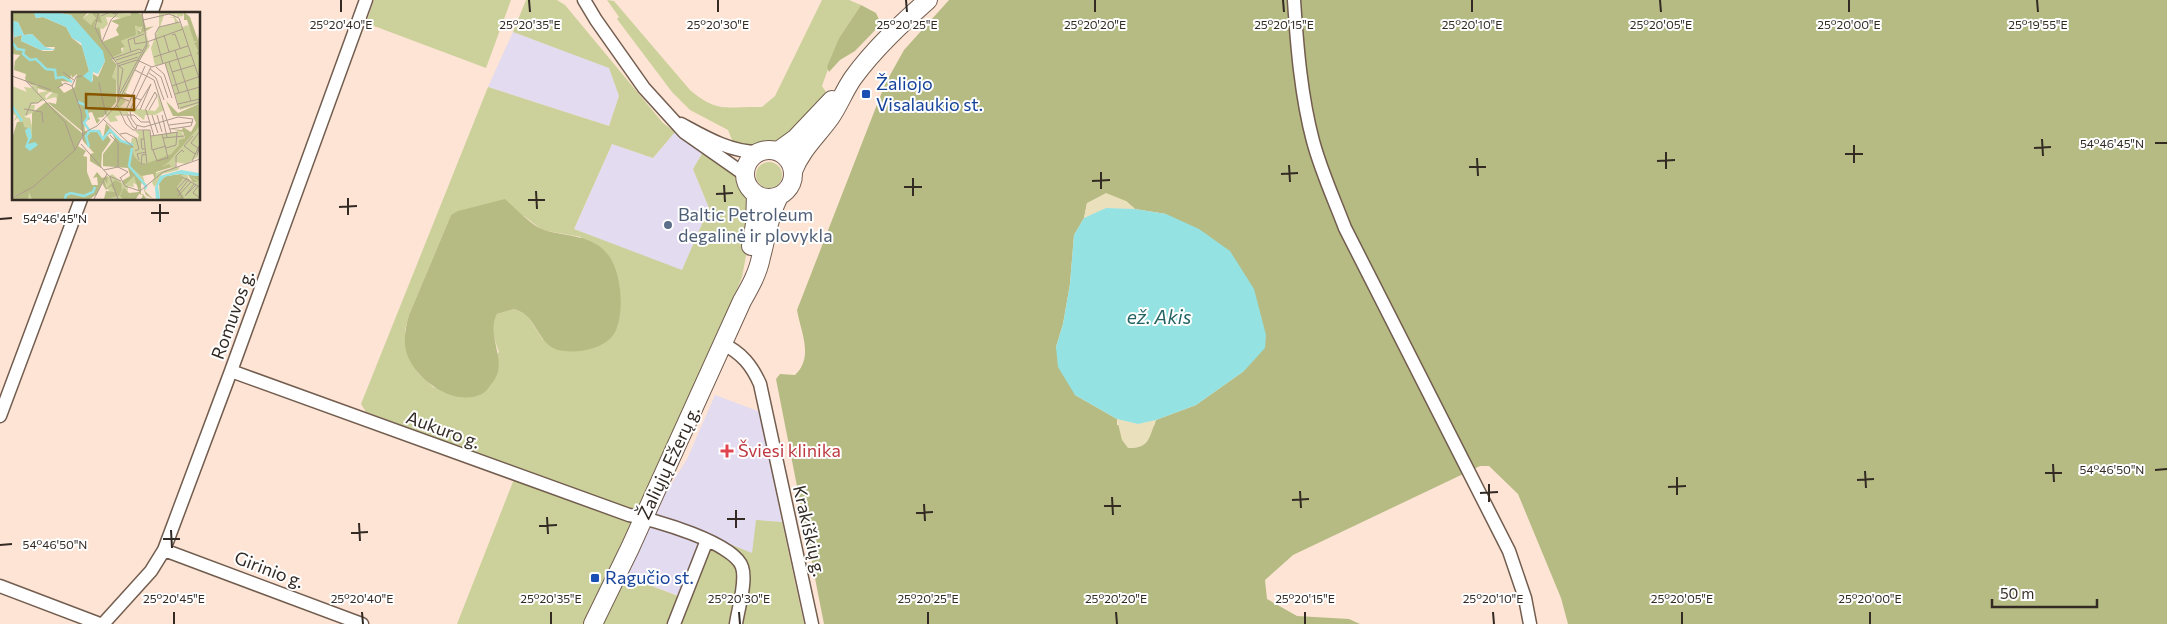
<svg xmlns="http://www.w3.org/2000/svg" width="2167" height="624" font-family="Commissioner,sans-serif">
	<style>
		.commercial { fill: #e3dbf0 }
		.green { fill: #ccd19b; fill-rule: evenodd }
		.forest { fill: #b6bb83; fill-rule: evenodd }
		.sand { fill: #eae0bb }
		.water { fill: #95e2e2 }
		.lines { fill: none; stroke-linecap: round; stroke-linejoin: round }
		.street-casing { stroke: #725d4f; stroke-width: 15 }
		.secondary-casing { stroke: #725d4f; stroke-width: 20 }
		.street { stroke: #fff; stroke-width: 12 }
		.secondary { stroke: #fff; stroke-width: 18 }
		.ticks { fill: none; stroke: #332a24; stroke-width: 2 }
		.transit-dot { fill: #1a4fb4; stroke: #fff; stroke-width: 2 }
		.service-dot { fill: #5c6f8a; stroke: #fff; stroke-width: 2 }
		.health-dot { fill: #e0444e; stroke: #fff; stroke-width: 2 }
		.labels { text-anchor: middle; stroke-width: 4; stroke-linejoin: round; paint-order: stroke }
		.transit-label { font-size: 18px; fill: #164399; stroke: #fff; text-anchor: start }
		.service-label { font-size: 18px; fill: #4e5e75; stroke: #fff; text-anchor: start }
		.street-label { font-size: 18px; fill: #332a24; stroke: #fff }
		.health-label { font-size: 18px; fill: #be3a42; stroke: #fff; text-anchor: start }
		.water-label { font-size: 19px; font-style: italic; fill: #246363; stroke: #fff }
		.inset-river { fill: none; stroke: #95e2e2; stroke-width: 2.5 }
		.inset-road { fill: none; stroke: #ac9a8e; stroke-width: 1 }
		.view { fill: #895600; fill-opacity: 0.15; stroke: #895600; stroke-width: 2.5 }
		.inset-edge { fill: none; stroke: #332a24; stroke-width: 2.5 }
		.ticks-label { font-size: 12px; text-anchor: middle; fill: #332a24; stroke: #fff; stroke-width: 4; stroke-linejoin: round; paint-order: stroke }
	</style>
	<rect width="100%" height="100%" fill="#fde4d4"/>
	<path class="commercial" d="M513 32 609 67 619 96 609 126 488 87Z
		M675 132 703 152 693 169 709 208 682 271 574 229 612 144 653 158Z
		M715 395 763 413 782 522 756 521 753 553 679 596 623 575 665 494 687 459Z"/>
	<path class="green" d="M374 0H511L486 68 366 23Z
		M526 0H557L565 5 663 123 675 132 653 158 612 144 574 229 682 270 709 208 693 169 703 152 734 172 741 192 748 202 750 235 742 277 723 324 584 624H457L518 469 366 412 361 404 488 87 609 126 619 96 609 68 513 32ZM451 215 524 216 542 230 581 237 543 340 527 315 514 309 497 314C490 328 494 338 499 352L455 396 433 387 418 373 405 344V330L409 315Z
		M607 0 614 1 690 90C718 114 728 106 762 107L775 96 822 0H849L861 5 839 38 822 86 826 92 809 119 779 143 749 148 734 145 728 130 690 110 672 92 617 19 619 17Z
		M756 175a13 13 0 1 1 26 0a13 13 0 1 1-26 0Z
		M756 520 782 522 804 624H599L623 575 678 596 707 535 752 553Z"/>
	<path class="forest" d="M949 0H2167V624H1568L1561 598 1518 494 1489 466H1480L1293 555 1265 580 1267 599 1297 616 1349 619 1360 624H824L776 379 780 374 795 375C814 357 801 333 797 310L885 84 904 50ZM1126 201 1135 209 1166 214 1244 371 1196 405 1156 420 1154 426 1117 425V419L1075 395 1056 347 1063 324 1070 284 1074 235 1084 218 1087 203Z
		M861 5 876 13 881 24 855 51 840 60 829 72 827 67 839 38Z
		M505 199C515 208 532 226 544 230 567 237 593 234 609 256 622 274 625 315 614 334 603 350 575 354 558 350 543 346 537 327 528 317 524 313 519 311 514 309L497 314C485 337 510 362 492 383 489 387 486 392 482 394 455 407 420 382 409 359 402 345 405 329 409 315L451 215 458 211Z"/>
	<path class="sand" d="M1106 193 1126 201 1135 209 1106 208 1084 218 1087 203Z
		M1117 419 1138 424 1156 420C1149 437 1150 449 1128 448L1122 440Z"/>
	<path class="water" d="M1106 208 1135 209 1166 214 1199 229 1230 251 1254 289 1266 335 1265 348 1244 371 1196 405 1156 420 1138 424 1117 419 1075 395 1058 367 1056 347 1063 324 1070 284 1074 235 1084 218Z"/>
	<g class="lines">
		<defs>
			<path id="street" d="M584 0 596 20 644 88 684 132 744 174
				M1294 0C1297 46 1301 96 1313 141 1321 171 1334 199 1345 228L1509 551 1525 598 1530 624
				M151 14 156 0
				M681 124C705 137 730 152 758 152
				M723 344C742 353 752 366 760 384L812 624
				M231 371 629 515C653 519 735 543 742 567 747 581 738 609 736 624
				M0 416 81 199
				M164 550 362 624
				M0 586 100 624
				M103 624 151 571 164 550 231 371 366 0
				M674 624 707 540"/>
			<path id="secondary" d="M745 174a24 24 0 1 1 48 0a24 24 0 1 1-48 0Z
				M778 151 796 138 832 100
				M793 171C801 150 817 136 830 118 839 105 844 91 853 78 874 49 901 24 928 0
				M751 246 755 224 756 195
				M593 624 630 548 742 301C750 287 758 273 761 257 767 235 768 218 779 196"/>
		</defs>
		<use href="#street" class="street-casing"/>
		<use href="#secondary" class="secondary-casing"/>
		<use href="#street" class="street"/>
		<use href="#secondary" class="secondary"/>
	</g>
	<path class="ticks" d="M341 0V12M529 0 530 12M718 0V12M906 0 907 12M1095 0V12M1283 0 1284 12M1472 0V12M1660 0 1661 12M1849 0V12M2037 0 2038 12M2042 139 2043 156M2155 143H2167M1854 145V163M2034 148 2051 147M1666 152V169M1845 154H1863M1477 158 1478 176M1657 161 1675 160M1289 165 1290 182M1469 167H1486M1101 172V189M1281 174 1298 173M913 178V196M1092 181 1110 180M724 185 725 202M904 187H922M536 191 537 209M716 194 733 193M348 198V215M528 200H545M160 204V222M339 207 357 206M151 213H169M0 219 12 218M2053 464 2054 482M2155 470 2167 469M1865 471 1866 488M2045 473H2062M1677 477V495M1857 480 1874 479M1489 484V502M1668 487 1686 486M1300 491 1301 508M1480 493 1498 492M1112 497 1113 515M1292 500 1309 499M924 504 925 521M1104 506H1121M736 510V528M916 513 933 512M547 517 548 534M727 519H745M359 523 360 541M539 526 557 525M171 530 172 548M351 533 368 532M163 539H180M0 545 12 544M174 612V624M362 612 363 624M551 612V624M739 612 740 624M928 612V624M1116 612 1117 624M1305 612V624M1493 612 1494 624M1682 612V624M1870 612V624"/>
	<g class="transit-dot">
		<rect x="861" y="89" width="10" height="10" rx="2.5"/>
		<rect x="590" y="573" width="10" height="10" rx="2.5"/>
	</g>
	<circle class="service-dot" cx="668" cy="225" r="5"/>
	<path class="health-dot" d="M724.5 443.5h5v5h5v5h-5v5h-5v-5h-5v-5h5z"/>
	<g class="labels">
		<g class="transit-label">
			<text x="876" y="90">Žaliojo<tspan x="876" dy="21">Visalaukio st.</tspan></text>
			<text x="605" y="584">Ragučio st.</text>
		</g>
		<g class="service-label">
			<text x="678" y="221">Baltic Petroleum<tspan x="678" dy="21">degalinė ir plovykla</tspan></text>
		</g>
		<g class="street-label">
			<text transform="translate(233 315) rotate(-70)" y="6">Romuvos g.</text>
			<text transform="translate(443 430) rotate(20)" y="6">Aukuro g.</text>
			<text transform="translate(669 463) rotate(-65)" y="6">Žaliųjų Ežerų g.</text>
			<text transform="translate(809 531) rotate(77)" y="6">Krakiškių g.</text>
			<text transform="translate(269 570) rotate(21)" y="6">Girinio g.</text>
		</g>
		<g class="health-label">
			<text x="738" y="457">Šviesi klinika</text>
		</g>
		<g class="water-label">
			<text x="1159" y="324">ež. Akis</text>
		</g>
	</g>
	<g transform="translate(12 12)">
		<rect width="188" height="188" fill="#fde4d4"/>
		<path d="M79 0 84 5 83 10 88 11 87 0 120 2 112 6 94 5 96 12 91 17 82 15V11L79 13 71 6ZM147 0H172L171 4 165 5 164 1 163 5 170 15 176 13 185 29 182 31 186 39 184 42 187 43V92L168 98 153 51 143 54 139 36 147 14ZM160 2 162 5 156 6H162L163 11 148 15 152 3ZM128 13 131 19 125 17 127 22 133 19 138 34 127 49 111 87 114 89 108 95 143 99 147 94 145 81 152 98 143 103H133L132 108 121 100H116L117 104 111 101 112 103 103 104 106 109 98 110 93 101 105 93 104 68 100 65 106 52 99 46 110 41 112 34 109 29 119 25 122 15ZM22 70 26 72V81L40 78 33 84 34 87 42 79 46 82 47 89 43 85 18 93H23L22 100 12 105 18 106 24 130V187H0L3 182 0 176V126L8 112 6 106 2 109 4 104 0 101V74L15 80 12 75 19 76ZM187 115 186 145 174 152 163 150 164 156 168 154 166 158 150 162 143 175 140 171 144 161 160 156 158 153 131 164 133 172 127 167 121 156 129 164 137 156V160L157 150ZM137 118 139 124 169 119 173 126 167 128V133L159 142 131 154 122 144 120 126 125 125V128L127 123 123 119ZM100 162 113 173 121 164 125 167 126 173 121 171 122 175 116 174V179L112 175 109 184 111 187H92L97 179 92 167 95 171V166ZM169 163H175L177 167 182 170H186L177 164 185 166 187 169V187H170L165 175 171 167 158 168Z" fill="#ccd19b" fill-rule="evenodd"/>
		<path d="M0 0H22L24 6 31 5 54 15 60 26 70 34 77 59 75 65 81 69V62L86 65 93 49 88 37 59 3 42 0H76L71 6 79 13 84 6 79 0H87L90 11 83 10 82 15 88 16 90 30 107 23 104 18 107 13 99 9 119 3 118 0H129L126 2H130L134 16 142 14 134 19 135 23 133 19 126 23 125 17 129 20 130 15 123 14 124 23 109 29 113 35 109 36 110 41 99 46 105 53 100 65 104 68V90L91 105 85 106 88 108 85 112 80 100 76 101 78 107 72 110 73 120 88 118 91 127 94 111 108 128 119 133 120 126 122 144 131 153 159 142 167 133V128L173 126 171 120 159 117 170 118 171 115 179 120 184 111 181 104H161L154 89 166 101 187 92V115L157 150 149 155 157 152 160 155 144 160 143 167 141 162 129 164 121 157 127 167 134 172 133 179 141 187 134 183 132 178 134 174 129 171V182H131L133 185 135 184 133 186 138 187H129L131 183 127 182 124 187H111L108 184 112 175 117 181 127 180 122 164 113 173 110 169 118 164 116 156 91 154V142L103 127 100 121 95 123 99 128 90 141 89 156 78 149V142L82 141 71 129V120L35 90 44 92 46 82 25 76 26 72 19 73 13 67 14 62 2 58 3 49 8 43 0 42 2 25 10 23 9 29 31 39H41L43 35H33L20 22 12 23 6 10 0 9ZM59 62 60 66 65 62 63 75 52 81 47 75 51 74 49 69 58 70ZM172 0 178 5 187 31 185 22 187 27V43L184 42 186 39 182 31 185 29H182L175 8H172ZM34 90 71 122 66 134 74 139 71 144 75 145V160L80 173H86L85 165 81 166 85 160 90 166 96 164 95 172 92 167 95 176 103 168 109 171 110 178 107 184 92 187 94 179 103 180 99 174 94 178 90 171 85 182 78 187H20L17 180 16 187H0L12 179 0 185V127L5 110H11L12 115 16 116 13 119 16 128 20 126V101ZM169 162 187 164V169L178 164 186 170H181L176 163H169L171 167 165 175 172 185 170 187H148L147 170 154 164Z" fill="#b6bb83" fill-rule="evenodd"/>
		<path d="M42 0 59 3 91 39 93 49 86 62 81 60 80 71 71 64 77 59 69 31 60 26 54 15 31 5 24 6 22 1ZM0 9 6 10 12 23 20 22 33 35 44 38H29L9 29 10 23 2 25ZM18 115 20 125 16 132 23 130 26 133 18 139 13 135 16 127 13 118ZM169 158 187 161V164L166 162 152 165 146 174 148 187H144L143 176 148 164Z" fill="#95e2e2"/>
		<path class="inset-river" d="M0 30 5 37 12 38 11 42 18 48 24 47 34 57 43 58 44 66 51 65 60 70M66 90 73 93 76 105 72 111 78 119H86L91 127 98 118 109 129 121 133M0 94 10 109M77 135 74 124 78 119M120 136 117 154 134 174 133 177M53 187 54 183 59 181 72 184 81 180 83 175"/>
		<path class="inset-road" d="M87 0 83 15 90 30M89 4 98 0 104 2M131 8 157 2 167 6 188 69M152 23 157 40M160 23 163 22 168 36M122 26 123 32 134 30M135 30 171 17M163 38 179 89M119 40 116 28 132 22M142 45 176 34M99 47 127 37 131 39M104 48 129 40M157 50 167 81M153 51 167 97M105 52 126 45M151 52 143 22 147 15 168 10M106 54 125 48 140 55 179 43M107 54 111 57 106 85 117 89M139 55 118 98 119 106 124 113 132 115 166 105 181 107 179 114 158 117M144 55 152 62 160 86M138 57 149 65 156 86M123 58 142 68 159 121M51 60 63 69M160 60 183 53M137 61 144 66 152 88M0 64 39 78M13 68 53 110 63 138M87 71 94 103M60 74 69 99 71 128M160 74 186 65M45 76 53 71 60 74 64 65 70 64M112 81 129 88M163 82 188 75M106 85 135 31M106 90V53L90 30 99 8 107 0M166 92 188 87M105 93 114 112 121 118H138L140 138 154 134M168 96 188 90M12 97 30 100 31 111M114 98 133 54M123 98 139 72 128 98M133 98 143 80 145 84 137 98M134 98 142 124M14 103 19 91H26L30 87M111 103H122L129 110H138M140 103 146 121M145 103 150 120M150 103 155 125M115 104 121 115 124 117 125 114M91 107 121 135M157 113 181 110M131 118 135 152M108 122 114 121 124 126 127 137 123 139M98 123 106 131V155M139 124 166 120M181 124 172 134 183 142M151 126 172 124M132 127H129L130 137H133M69 132 97 164 109 169M154 136 164 133 165 120M141 138 145 149 156 146 150 122M185 143 187 137 179 131 188 119M127 148 125 142 134 140M180 149 188 132M133 152H129L130 143 134 142M164 156V144L170 138 172 140M92 158 106 155 116 160 108 166M98 165 106 187M108 165 113 174 128 179 151 160 188 147M170 165 188 175M182 172 173 184 184 173M186 174 181 181 188 186M167 180 177 167M166 184 179 170M0 186 21 175 63 138 73 120 85 114 104 94 135 34 130 0M82 187 95 162M171 187 165 177 175 166"/>
		<path class="view" d="M74 82 122 84V98L74 96Z"/>
		<rect width="188" height="188" class="inset-edge"/>
	</g>
	<g class="ticks-label">
		<text x="341" y="29">25°20'40"E</text>
		<text x="530" y="29">25°20'35"E</text>
		<text x="718" y="29">25°20'30"E</text>
		<text x="907" y="29">25°20'25"E</text>
		<text x="1095" y="29">25°20'20"E</text>
		<text x="1284" y="29">25°20'15"E</text>
		<text x="1472" y="29">25°20'10"E</text>
		<text x="1661" y="29">25°20'05"E</text>
		<text x="1849" y="29">25°20'00"E</text>
		<text x="2038" y="29">25°19'55"E</text>
		<text x="2112" y="148">54°46'45"N</text>
		<text x="55" y="223">54°46'45"N</text>
		<text x="2112" y="474">54°46'50"N</text>
		<text x="55" y="549">54°46'50"N</text>
		<text x="174" y="603">25°20'45"E</text>
		<text x="362" y="603">25°20'40"E</text>
		<text x="551" y="603">25°20'35"E</text>
		<text x="739" y="603">25°20'30"E</text>
		<text x="928" y="603">25°20'25"E</text>
		<text x="1116" y="603">25°20'20"E</text>
		<text x="1305" y="603">25°20'15"E</text>
		<text x="1493" y="603">25°20'10"E</text>
		<text x="1682" y="603">25°20'05"E</text>
		<text x="1870" y="603">25°20'00"E</text>
	</g>
	<path d="M1992 599v8h105v-8" fill="none" stroke="#332a24" stroke-width="2.5"/>
	<text x="2000" y="599" font-size="15" fill="#332a24" stroke="#ffffff" stroke-width="4" paint-order="stroke">50 m</text>
</svg>
